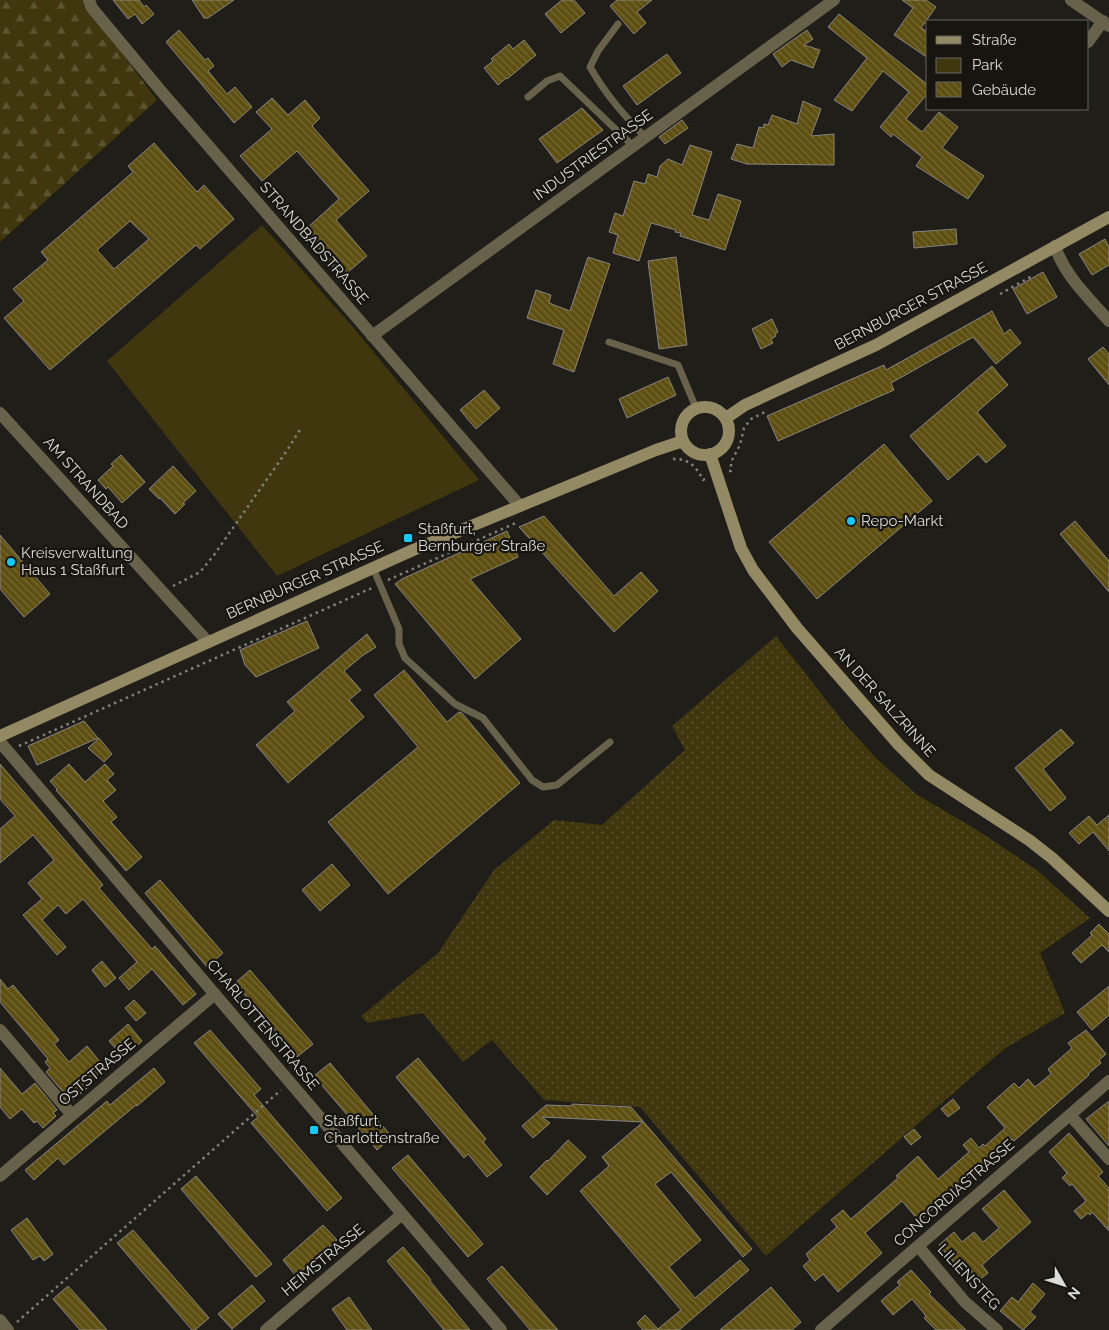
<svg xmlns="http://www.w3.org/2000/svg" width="1109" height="1330" font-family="Raleway,sans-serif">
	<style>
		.grass { fill: url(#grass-dots) }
		.forest { fill: url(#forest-firs) }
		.green { fill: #41370e }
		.building { fill: url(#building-back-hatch); stroke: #87857f; fill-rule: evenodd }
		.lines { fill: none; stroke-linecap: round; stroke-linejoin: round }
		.path { stroke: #81807c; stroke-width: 2.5; stroke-dasharray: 2.5 4; stroke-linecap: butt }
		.service { stroke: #68624b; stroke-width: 7 }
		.minor { stroke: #68624b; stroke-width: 12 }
		.secondary { stroke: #938963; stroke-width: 12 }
		.poi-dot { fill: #11cafb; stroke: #161510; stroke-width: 2 }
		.labels { text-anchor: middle; stroke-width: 4.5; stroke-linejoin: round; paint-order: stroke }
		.street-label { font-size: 15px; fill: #dbdbd7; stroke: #161510 }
		.poi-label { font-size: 15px; fill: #dbdbd7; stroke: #161510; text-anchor: start }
	</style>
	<defs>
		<pattern id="grass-dots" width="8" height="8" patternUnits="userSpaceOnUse" patternTransform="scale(1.25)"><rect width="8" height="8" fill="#41370e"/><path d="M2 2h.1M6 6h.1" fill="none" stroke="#5c5330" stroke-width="1.8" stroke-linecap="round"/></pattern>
		<pattern id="forest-firs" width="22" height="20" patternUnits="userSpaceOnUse" patternTransform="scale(1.25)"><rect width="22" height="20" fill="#41370e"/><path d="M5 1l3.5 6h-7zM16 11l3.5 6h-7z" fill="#5c5330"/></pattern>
		<pattern id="building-back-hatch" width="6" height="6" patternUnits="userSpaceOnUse" patternTransform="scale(1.25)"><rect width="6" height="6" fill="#5e4f11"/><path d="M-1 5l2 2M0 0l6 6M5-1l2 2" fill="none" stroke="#746833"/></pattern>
	</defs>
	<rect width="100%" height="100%" fill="#1f1e19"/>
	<path class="grass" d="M776 636 845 724 877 759 916 794 977 830 1037 870 1090 918 1040 953 1065 1013 1004 1049 766 1256 640 1107 544 1100 492 1040 463 1062 423 1013 367 1023 361 1016 438 953 494 870 554 820 602 825 685 750 672 726Z"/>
	<path class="forest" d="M0 0H82L157 100 0 242Z"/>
	<path class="green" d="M262 225 353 327 479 480 277 576 107 361Z"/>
	<path class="building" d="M113 0H139L144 7 146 5 154 14 142 24 135 14 128 19Z
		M192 0H234L208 18H204Z
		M562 0H574L585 13 561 33 545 14Z
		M617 0H652L637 12 646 23 634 34 610 6Z
		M902 0H926L936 7 921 28 928 32V58L894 35 913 8Z
		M839 14 928 85V93L906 119 922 132 939 112 958 127 942 148 984 176 968 199 916 166 922 157 893 134 891 137 880 127 909 92 883 71 852 111 834 100 867 58 828 27Z
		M179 30 205 60 208 58 214 66 208 71 227 94 235 87 252 107 234 123 166 42Z
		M807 30 813 39 804 45 820 50 813 68 791 60 782 67 773 54Z
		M524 40 536 55 507 79 506 78 498 85 484 68 493 61 491 59 509 44 513 49Z
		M667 54 681 73 637 105 623 86Z
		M272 98 288 115 305 100 320 118 312 126 369 191 336 220 367 256 342 277 321 253 323 252 311 241 306 229 339 199 297 151 262 181 240 156 272 129 256 112Z
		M803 101 821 109 811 136 834 134V165L747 164 731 159 737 144 753 148 759 127 763 128 764 124 768 125 772 115 797 124Z
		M582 108 603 130 557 163 539 139Z
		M682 120 688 128 665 144 659 137Z
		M154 143 197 192 204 185 234 219 200 249 196 245 50 370 4 318 24 301 13 289 48 260 41 252 133 172 128 166ZM130 221 149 239 114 269 97 250Z
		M690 145 712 152 692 215 709 220 718 194 741 201 725 250 680 236 681 233 675 232 676 230 651 223 639 261 613 253 618 235 609 232 615 213 623 216 634 181 645 184 648 174 657 177 660 166 668 159 682 165Z
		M956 229 957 244 914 248 913 232Z
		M1105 239 1109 247V265L1092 275 1079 254Z
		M588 257 610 264 574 372 553 364 564 330 527 318 536 290 551 295 549 303 570 311Z
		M676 257 687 345 659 349 648 261Z
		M1043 272 1057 297 1027 314 1013 289Z
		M992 311 1004 334 1010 329 1021 343 996 364 973 337 891 383 894 390 778 441 767 416 884 365 886 370Z
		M772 319 778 332 775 334 776 336 771 339 773 343 761 349 752 329Z
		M1103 347 1109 354V385L1088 359Z
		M992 366 1008 385 977 412 1006 446 986 463 978 454 948 480 910 436Z
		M668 377 676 395 627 418 619 399Z
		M484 390 500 408 476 429 460 410Z
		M884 444 932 501 817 599 769 542Z
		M121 455 145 482 122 503 108 487 106 489 98 480 113 466 111 464Z
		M173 466 196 491 183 503 185 504 175 514 160 498 159 499 149 489Z
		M544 516 614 596 641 572 658 591 614 632 519 527Z
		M1075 521 1109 561V592L1060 534Z
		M507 531 518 557 470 579 521 639 475 679 395 584 402 579Z
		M0 535 50 594 24 617 0 589Z
		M307 621 319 648 256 677 245 665 240 650Z
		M367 634 376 647 362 656 344 671 361 690 349 700 364 717 288 783 256 745 295 711 287 702Z
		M404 670 447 722 459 712 462 713 520 783 388 894 328 822 418 747 374 695Z
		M84 721 98 738 37 765 28 746Z
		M1061 729 1074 743 1043 769 1066 798 1050 811 1015 768Z
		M99 738 112 754 104 762 88 748Z
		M0 764 103 885 99 888 152 949 155 946 196 994 183 1005 152 969 129 990 119 978 137 962 83 899 66 914 58 905 42 920 66 947 57 955 23 915 42 899 28 883 54 860 33 835 0 863V829L15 816 0 799Z
		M69 764 85 782 105 764 114 774 107 780 116 790 103 801 117 817 111 822 142 857 126 871 56 790 57 789 50 781Z
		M1109 815V851L1093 832 1079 844 1069 833 1089 816 1097 825Z
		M332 864 350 885 320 911 302 890Z
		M160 880 223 953 207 967 145 893Z
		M1099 924 1109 934V952L1102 945 1081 963 1072 953 1092 935 1090 933Z
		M102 961 116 978 105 987 92 970Z
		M250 970 313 1044 297 1057 235 983Z
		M0 979 8 989 13 985 34 1010 59 1040 54 1044 69 1062 87 1046 105 1068 91 1080 93 1083 73 1100 71 1098 70 1100 46 1072 50 1068 45 1062 48 1059 0 1002Z
		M1109 986V1015L1092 1030 1077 1012Z
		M134 1000 146 1013 136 1021 125 1008Z
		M128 1024 142 1041 130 1052 126 1048 120 1054 109 1041Z
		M210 1030 261 1089 254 1095 342 1198 327 1211 251 1123 258 1117 194 1043Z
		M1086 1030 1106 1054 1099 1060 1101 1063 1088 1074 1089 1075 1014 1141 1012 1139 993 1156 919 1221 902 1201 865 1233 882 1253 838 1292 823 1274 815 1281 803 1266 810 1260 806 1254 837 1227 831 1220 843 1210 851 1219 898 1178 896 1176 918 1156 938 1179 969 1152 963 1145 971 1138 979 1148 983 1144 985 1146 1005 1128 987 1107 1014 1083 1019 1088 1028 1079 1035 1087 1051 1074 1048 1069 1072 1048 1068 1043Z
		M418 1058 486 1139 483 1142 502 1165 487 1177 468 1154 464 1158 396 1077Z
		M330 1063 392 1137 377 1150 314 1076Z
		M0 1068 22 1094 35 1083 57 1110 53 1113 56 1116 43 1128 37 1121 34 1123 22 1109 10 1119 0 1107Z
		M154 1068 165 1082 137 1106 136 1105 64 1165 58 1158 34 1180 25 1170 107 1101 110 1105Z
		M953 1099 960 1108 948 1117 941 1109Z
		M1109 1101V1146L1086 1119Z
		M572 1104 631 1107 752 1249 743 1257 671 1172 655 1184 701 1240 669 1267 695 1298 740 1260 749 1270 679 1330H643L637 1323 645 1315 658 1329 681 1310 580 1191 609 1166 602 1157 643 1122 542 1117 550 1123 533 1138 522 1126 546 1105 572 1106Z
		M914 1129 921 1137 911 1145 904 1137Z
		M1069 1133 1103 1172 1098 1176 1109 1188V1231L1092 1212 1090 1215 1088 1213 1081 1219 1074 1211 1086 1201 1072 1184 1070 1186 1062 1178 1067 1173 1049 1152Z
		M568 1140 586 1157 547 1195 530 1177 547 1160 548 1161Z
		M408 1155 483 1244 468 1257 392 1168Z
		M196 1176 272 1264 256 1277 181 1189Z
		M1004 1190 1031 1222 982 1265 988 1273 973 1285 939 1245 954 1232 962 1242 974 1232 983 1242 999 1228 982 1209Z
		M27 1218 53 1254 44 1261 40 1256 33 1260 11 1230Z
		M323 1225 337 1240 296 1276 283 1260Z
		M133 1230 209 1318 195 1330H192L117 1243Z
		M403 1247 431 1280 430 1281 470 1330H444L387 1261Z
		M502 1266 550 1321 558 1330H530L487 1279Z
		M911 1270 931 1292 929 1294 966 1330H936L924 1318 926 1316 912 1299 893 1315 881 1301 900 1285 897 1282Z
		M1033 1283 1045 1294 1030 1312 1036 1317 1023 1330 1000 1311 1012 1297 1018 1302Z
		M252 1285 265 1301 232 1329 218 1314Z
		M68 1286 94 1315 107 1330H80L53 1299Z
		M771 1287 801 1322 792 1330H720Z
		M349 1297 372 1330H347L332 1309Z"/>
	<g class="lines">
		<path class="path" d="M1000 294 1032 276
			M673 459C688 458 697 467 703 480L705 479
			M729 471H731V462L740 445 744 428 751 419 767 411
			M388 580 518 522
			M173 586 200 572 214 555 286 452 301 428
			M19 746 372 588
			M17 1322 281 1090"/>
		<path class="service" d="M618 24 598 51 590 67C606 95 623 114 645 137
			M528 97 547 81 560 76 633 146
			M609 342 678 365 696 408
			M373 568 399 629V644L405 658 455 704 483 718 532 780 543 787 557 785 610 742"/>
		<path class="minor" d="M89 0 92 8 161 91 519 505
			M1071 0 1109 26
			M1088 42 1103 21
			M1055 246C1064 275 1089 298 1109 321
			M372 336 834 0
			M0 413 208 642
			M0 742 501 1330
			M0 1030 72 1115
			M1070 1115 1109 1159
			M0 1176 215 994
			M918 1246 965 1302 997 1330
			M0 1320 8 1330
			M266 1330 401 1215
			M821 1330 1109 1081"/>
		<path class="secondary" d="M681 431a24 24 0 1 1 48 0a24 24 0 1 1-48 0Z
			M726 418 745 405 876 345 1109 217
			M710 454 741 548 753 570 797 628 899 745 929 775 1029 840 1052 858 1109 911
			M0 736 413 550 656 450 683 441"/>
	</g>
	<g class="poi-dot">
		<circle cx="851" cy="521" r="5"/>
		<rect x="403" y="533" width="10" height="10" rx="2.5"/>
		<circle cx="11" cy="562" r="5"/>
		<rect x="309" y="1125" width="10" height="10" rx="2.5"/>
	</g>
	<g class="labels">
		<g class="street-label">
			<text transform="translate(593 155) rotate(-36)" y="5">INDUSTRIESTRASSE</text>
			<text transform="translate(314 243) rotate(49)" y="5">STRANDBADSTRASSE</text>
			<text transform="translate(911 306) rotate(-28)" y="5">BERNBURGER STRASSE</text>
			<text transform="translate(86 483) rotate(48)" y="5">AM STRANDBAD</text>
			<text transform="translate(305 580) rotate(-24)" y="5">BERNBURGER STRASSE</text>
			<text transform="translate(885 702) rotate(48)" y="5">AN DER SALZRINNE</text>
			<text transform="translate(263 1025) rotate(50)" y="5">CHARLOTTENSTRASSE</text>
			<text transform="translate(97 1072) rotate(-40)" y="5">OSTSTRASSE</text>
			<text transform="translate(954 1193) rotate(-41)" y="5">CONCORDIASTRASSE</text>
			<text transform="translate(323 1260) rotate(-40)" y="5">HEIMSTRASSE</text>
			<text transform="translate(969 1277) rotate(47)" y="5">LILIENSTEG</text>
		</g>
		<g class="poi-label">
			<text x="861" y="526">Repo-Markt</text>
			<text x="418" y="534">Staßfurt,<tspan x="418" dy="17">Bernburger Straße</tspan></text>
			<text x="21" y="558">Kreisverwaltung<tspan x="21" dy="17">Haus 1 Staßfurt</tspan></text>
			<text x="324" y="1126">Staßfurt,<tspan x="324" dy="17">Charlottenstraße</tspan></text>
		</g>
	</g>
	<rect x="926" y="20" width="162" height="90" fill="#161510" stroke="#656460"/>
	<rect x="936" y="36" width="25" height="8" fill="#938963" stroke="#656460"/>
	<text x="972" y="45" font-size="15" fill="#dbdbd7">Straße</text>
	<rect x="936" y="58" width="25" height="15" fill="#41370e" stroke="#656460"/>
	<text x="972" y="70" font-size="15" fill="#dbdbd7">Park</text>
	<rect x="936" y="82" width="25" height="15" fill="url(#building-back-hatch)" stroke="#656460"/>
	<text x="972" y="95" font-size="15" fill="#dbdbd7">Gebäude</text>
	<g transform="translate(1064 1285) rotate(129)" stroke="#161510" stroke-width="4" paint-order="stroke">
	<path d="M0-4L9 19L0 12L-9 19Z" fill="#dbdbd7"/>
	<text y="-8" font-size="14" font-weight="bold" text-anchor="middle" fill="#dbdbd7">N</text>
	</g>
</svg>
